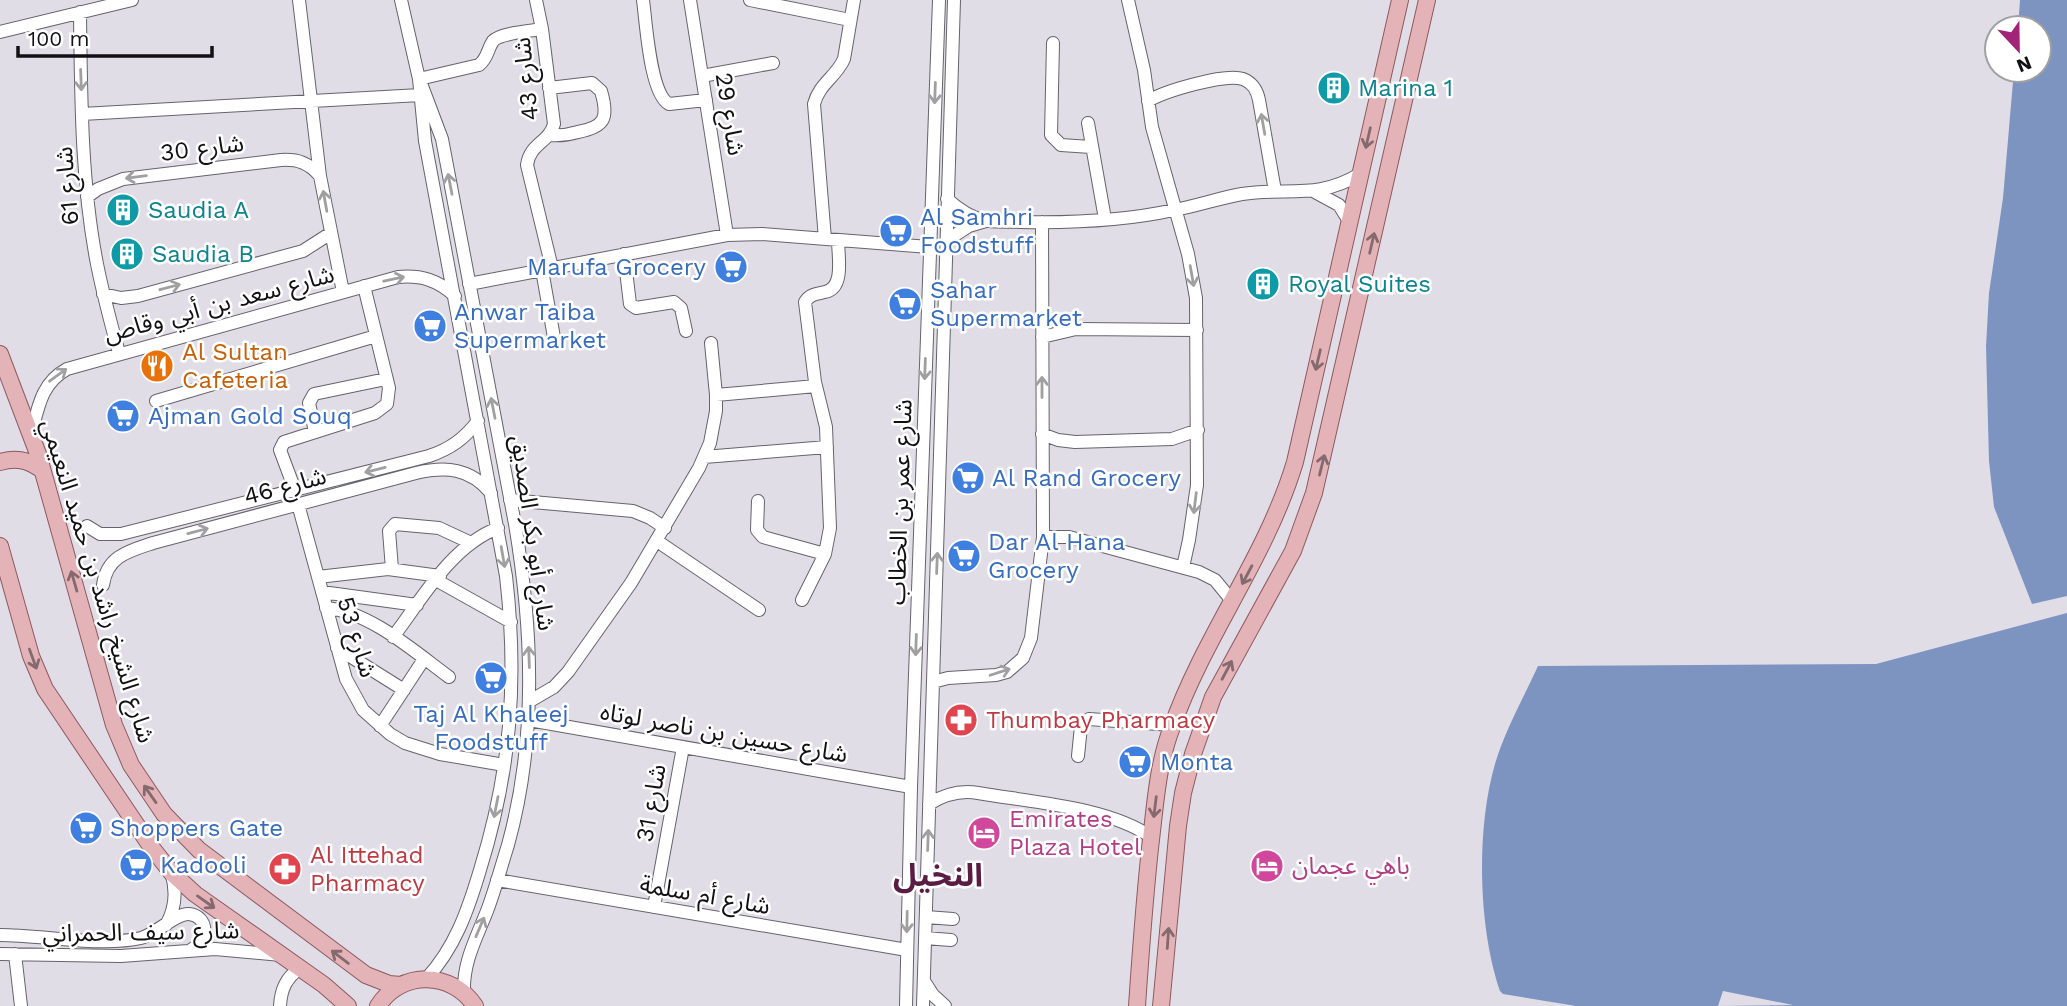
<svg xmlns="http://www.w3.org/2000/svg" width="2067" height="1006" font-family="'Work Sans','Noto Sans Arabic',sans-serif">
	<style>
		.water { fill: #7d94c1 }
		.pier { fill: #e1dde7 }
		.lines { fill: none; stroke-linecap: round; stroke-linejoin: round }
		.minor-casing { stroke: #66636c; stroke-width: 14 }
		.major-casing { stroke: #8d595f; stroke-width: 18 }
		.minor { stroke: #fff; stroke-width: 12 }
		.major { stroke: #e3b3b8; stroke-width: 16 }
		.oneway { stroke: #a09fa1 }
		.oneway2 { stroke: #846a6e }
		.labels { text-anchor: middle; stroke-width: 5; stroke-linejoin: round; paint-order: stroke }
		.street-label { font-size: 24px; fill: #111013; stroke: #fff }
		.culture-label { font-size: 24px; fill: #0d838f; stroke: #fff; text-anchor: start }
		.shop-label { font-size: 24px; fill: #366cbe; stroke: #fff; text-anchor: start }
		.food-label { font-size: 24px; fill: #c56008; stroke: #fff; text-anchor: start }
		.health-label { font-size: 24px; fill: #be3a42; stroke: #fff; text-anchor: start }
		.hotel-label { font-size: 24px; fill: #b23c85; stroke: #fff; text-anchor: start }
		.district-label { font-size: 32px; font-weight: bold; fill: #591d44; stroke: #fff }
	</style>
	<rect width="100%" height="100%" fill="#e1dde7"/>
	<path class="water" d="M2020 0H2067V596L2032 604 1994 507 1989 461 1986 346 1989 293 2003 198 2014 70H2039V28H2018Z
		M2067 613V1006H1576L1503 994 1500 991C1478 927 1476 829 1495 764 1505 730 1524 697 1538 666L1876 664Z"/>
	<path class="pier" d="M1723 991 1793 1005 1718 1006Z"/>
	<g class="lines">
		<defs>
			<path id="minor" d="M299 0 320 176 343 292
				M401 0 419 79 425 141 506 576C518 680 511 770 480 870 468 910 455 948 426 979
				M536 0 542 29 554 124C549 143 530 143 527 165L552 268
				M643 0C646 22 650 94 669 104L706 100
				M690 0 727 235
				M750 0 850 20
				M1128 0 1144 70 1152 127 1188 254 1196 298 1197 485 1189 540 1183 567
				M80 12C81 96 81 182 97 264 103 294 111 324 119 353
				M0 32 132 0
				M1053 43 1051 135 1061 145 1091 147
				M702 76 773 63
				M419 79 479 65C488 58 487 50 493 41 500 33 531 31 542 29
				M422 86 442 139 515 524C533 631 537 740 508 845 501 867 495 890 487 911 476 939 463 962 464 992
				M1148 101C1165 91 1225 73 1243 79 1253 83 1257 90 1259 100L1275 191
				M82 114 420 95
				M1088 123 1105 219
				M549 135C559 136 568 135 578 132 605 127 609 118 601 91L592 83 549 88
				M1315 192 1339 205 1349 221
				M87 197 98 189 123 179 281 160C298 159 309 163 320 176
				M947 199C958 209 969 217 983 220 995 223 1009 221 1021 222 1071 223 1124 221 1174 210 1197 206 1219 198 1242 194 1288 187 1317 200 1360 174
				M825 239 814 104C819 84 836 77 844 59L854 0
				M946 241 969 226 986 221
				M624 254 630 304 636 308 674 302 681 308 686 331
				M542 270 555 343
				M469 284 727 235 762 234 929 247
				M103 294 121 298 138 296 303 251 331 233
				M1042 337 1076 329 1197 330
				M716 395 816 386
				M156 401 376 336
				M315 432 309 403 314 394 386 379
				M1042 434 1058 440 1075 442 1172 439 1198 430
				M31 435C38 408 41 383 67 369L398 277C421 275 438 280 455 296
				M704 457 827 447
				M295 490 280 450 284 442 375 413 387 404 389 388 364 286
				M510 500 633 511 650 518 665 528
				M758 501 757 530 763 537 825 554
				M298 504 346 679 363 710 390 734 405 743 440 754 504 765
				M87 526 100 534H121L429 456C450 449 464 439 478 421
				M1043 537H1069L1199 572 1215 580 1233 602
				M657 541 759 610
				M392 569 389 531 395 524 439 528 469 542
				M318 577 388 569 440 576
				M436 580 511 622
				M103 585C107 556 129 551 153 543L416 473C446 466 470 468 491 493
				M322 592 417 605
				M802 600 825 554 830 528 826 427 815 382 805 302C810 294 816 294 825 292 845 288 838 256 838 240
				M326 608C369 611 415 652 449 677
				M393 637C422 599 451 546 498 528
				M337 648 404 690
				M933 682 948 678 996 675 1007 672 1023 658 1031 638 1043 537 1042 222
				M530 701 554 687 568 672 631 583 699 468 710 443 716 411V395L711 343
				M529 720 911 787
				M380 726 424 659
				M1078 756 1081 726 1089 719 1172 725
				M929 804C945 794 960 790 978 793 1030 802 1109 807 1151 837
				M497 880 907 950
				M654 907 683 747
				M926 917 953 919
				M166 925C176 908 177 891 171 872
				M0 935C41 935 102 947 141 938 156 934 176 913 189 914 209 916 209 942 192 949
				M925 938 951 940
				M0 954 121 956 215 949 281 955
				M15 954 21 1006
				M924 981 933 995 945 1006
				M280 1006C281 989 286 978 300 968
				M906 1006 911 787 939 0
				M923 1006 954 0"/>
			<path id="major" d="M0 354 38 454 114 725 131 765 164 814 199 850 366 975 389 984 401 985
				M0 462C16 457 28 460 42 470
				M0 546 31 656 45 689 152 848 171 872 195 894 324 985 348 1006
				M378 1006C401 970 452 971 475 1006
				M1137 1006C1141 947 1145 889 1152 831 1156 796 1159 760 1172 727 1205 634 1266 558 1295 462L1400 0
				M1161 1006 1178 826 1183 793 1193 754 1213 697 1293 551 1314 493 1427 0"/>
		</defs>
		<use href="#minor" class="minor-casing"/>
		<use href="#major" class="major-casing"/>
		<use href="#minor" class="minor"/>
		<use href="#major" class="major"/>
	</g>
	<defs><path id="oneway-shaft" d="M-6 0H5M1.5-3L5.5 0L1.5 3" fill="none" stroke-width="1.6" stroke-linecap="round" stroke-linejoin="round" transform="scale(1.75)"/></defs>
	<g class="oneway">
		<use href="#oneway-shaft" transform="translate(81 80) rotate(88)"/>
		<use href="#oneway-shaft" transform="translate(935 93) rotate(92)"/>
		<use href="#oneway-shaft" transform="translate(1263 124) rotate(-100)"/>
		<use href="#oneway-shaft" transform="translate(136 177) rotate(172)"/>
		<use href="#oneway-shaft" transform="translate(450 184) rotate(-101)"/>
		<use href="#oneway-shaft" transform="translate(325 201) rotate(-100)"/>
		<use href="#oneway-shaft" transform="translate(1192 276) rotate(80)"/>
		<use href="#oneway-shaft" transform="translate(394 279) rotate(-12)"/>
		<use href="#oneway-shaft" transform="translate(170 287) rotate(-15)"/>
		<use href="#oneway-shaft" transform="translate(925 369) rotate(92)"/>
		<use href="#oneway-shaft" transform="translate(58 375) rotate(-36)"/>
		<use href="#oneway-shaft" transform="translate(1042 387) rotate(-90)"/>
		<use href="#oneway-shaft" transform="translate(493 408) rotate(-101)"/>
		<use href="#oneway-shaft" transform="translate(375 470) rotate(166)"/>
		<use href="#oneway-shaft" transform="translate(1195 503) rotate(97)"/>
		<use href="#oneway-shaft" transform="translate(198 531) rotate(-15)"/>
		<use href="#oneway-shaft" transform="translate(503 557) rotate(80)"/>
		<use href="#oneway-shaft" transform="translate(937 563) rotate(-88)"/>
		<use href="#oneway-shaft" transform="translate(916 645) rotate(92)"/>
		<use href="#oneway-shaft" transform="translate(529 657) rotate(-92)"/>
		<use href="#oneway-shaft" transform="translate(1000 672) rotate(-18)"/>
		<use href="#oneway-shaft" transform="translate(496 807) rotate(101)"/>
		<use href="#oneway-shaft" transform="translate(928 840) rotate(-88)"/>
		<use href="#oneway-shaft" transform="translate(907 922) rotate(91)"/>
		<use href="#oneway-shaft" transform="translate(480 927) rotate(-67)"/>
	</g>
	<g class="oneway2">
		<use href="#oneway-shaft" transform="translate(1368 138) rotate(103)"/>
		<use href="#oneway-shaft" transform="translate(1372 243) rotate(-77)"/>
		<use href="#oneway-shaft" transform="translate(1318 360) rotate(103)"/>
		<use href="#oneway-shaft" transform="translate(1322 465) rotate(-76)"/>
		<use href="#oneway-shaft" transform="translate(1247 575) rotate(118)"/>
		<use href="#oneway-shaft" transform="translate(74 581) rotate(-106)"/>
		<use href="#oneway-shaft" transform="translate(33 659) rotate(70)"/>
		<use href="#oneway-shaft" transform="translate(1227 670) rotate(-62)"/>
		<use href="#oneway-shaft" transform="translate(150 794) rotate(-125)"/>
		<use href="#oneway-shaft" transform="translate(1155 807) rotate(97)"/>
		<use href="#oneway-shaft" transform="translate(206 902) rotate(35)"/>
		<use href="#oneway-shaft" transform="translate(1168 938) rotate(-86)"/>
		<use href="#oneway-shaft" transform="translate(340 957) rotate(-143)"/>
	</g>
	<defs>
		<symbol id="building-disc" viewBox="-11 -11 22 22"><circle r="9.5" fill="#0f9aa8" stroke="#fff"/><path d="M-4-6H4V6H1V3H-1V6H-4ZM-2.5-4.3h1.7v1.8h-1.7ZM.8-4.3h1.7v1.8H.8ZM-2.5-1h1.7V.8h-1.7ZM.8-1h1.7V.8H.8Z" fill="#fff"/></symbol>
		<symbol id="supermarket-disc" viewBox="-11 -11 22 22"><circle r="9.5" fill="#3f7fe0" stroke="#fff"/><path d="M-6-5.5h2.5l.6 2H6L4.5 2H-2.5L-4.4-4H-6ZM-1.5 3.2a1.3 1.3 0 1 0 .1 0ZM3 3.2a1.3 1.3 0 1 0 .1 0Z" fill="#fff"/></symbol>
		<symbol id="restaurant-disc" viewBox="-11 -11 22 22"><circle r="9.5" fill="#e8710a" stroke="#fff"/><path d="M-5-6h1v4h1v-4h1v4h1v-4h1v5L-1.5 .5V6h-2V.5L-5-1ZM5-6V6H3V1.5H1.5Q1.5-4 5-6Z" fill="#fff"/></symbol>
		<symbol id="pharmacy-disc" viewBox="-11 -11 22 22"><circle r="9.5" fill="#e0444e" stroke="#fff"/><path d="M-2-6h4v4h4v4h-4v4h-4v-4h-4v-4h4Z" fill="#fff"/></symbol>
		<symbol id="hotel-disc" viewBox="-11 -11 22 22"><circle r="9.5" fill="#d1479c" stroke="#fff"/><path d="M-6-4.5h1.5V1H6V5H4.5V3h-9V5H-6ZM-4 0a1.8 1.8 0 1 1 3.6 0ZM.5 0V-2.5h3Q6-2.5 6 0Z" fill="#fff"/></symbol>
	</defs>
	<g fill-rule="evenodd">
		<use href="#building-disc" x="1315" y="69" width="38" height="38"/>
		<use href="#building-disc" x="104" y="191" width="38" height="38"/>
		<use href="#supermarket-disc" x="877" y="212" width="38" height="38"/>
		<use href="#building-disc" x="108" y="235" width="38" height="38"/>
		<use href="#supermarket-disc" x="712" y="248" width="38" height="38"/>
		<use href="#building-disc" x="1244" y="265" width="38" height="38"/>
		<use href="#supermarket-disc" x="886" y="285" width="38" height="38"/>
		<use href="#supermarket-disc" x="411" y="307" width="38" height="38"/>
		<use href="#restaurant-disc" x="138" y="347" width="38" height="38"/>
		<use href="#supermarket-disc" x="104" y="397" width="38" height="38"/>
		<use href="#supermarket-disc" x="949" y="459" width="38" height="38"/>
		<use href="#supermarket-disc" x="945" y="537" width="38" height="38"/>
		<use href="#supermarket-disc" x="472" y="659" width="38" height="38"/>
		<use href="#pharmacy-disc" x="942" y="701" width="38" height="38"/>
		<use href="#supermarket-disc" x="1116" y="743" width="38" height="38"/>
		<use href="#supermarket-disc" x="67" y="809" width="38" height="38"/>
		<use href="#hotel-disc" x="965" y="814" width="38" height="38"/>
		<use href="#supermarket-disc" x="117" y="846" width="38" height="38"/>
		<use href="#hotel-disc" x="1248" y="847" width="38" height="38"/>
		<use href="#pharmacy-disc" x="266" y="850" width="38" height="38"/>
	</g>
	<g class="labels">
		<g class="street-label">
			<text transform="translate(526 79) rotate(-96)" y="8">شارع 43</text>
			<text transform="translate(730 114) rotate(81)" y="8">شارع 29</text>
			<text transform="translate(202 148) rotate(-7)" y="8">شارع 30</text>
			<text transform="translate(67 186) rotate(-95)" y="8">شارع 61</text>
			<text transform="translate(219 304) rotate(-15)" y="8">شارع سعد بن أبي وقاص</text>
			<text transform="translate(285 486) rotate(-15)" y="8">شارع 46</text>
			<text transform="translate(900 502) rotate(-88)" y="8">شارع عمر بن الخطاب</text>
			<text transform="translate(533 533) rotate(82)" y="8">شارع أبو بكر الصديق</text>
			<text transform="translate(98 581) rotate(73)" y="8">شارع الشيخ راشد بن حميد النعيمي</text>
			<text transform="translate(357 637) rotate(73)" y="8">شارع 53</text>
			<text transform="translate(724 733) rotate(10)" y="8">شارع حسين بن ناصر لوتاه</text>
			<text transform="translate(651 803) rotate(-80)" y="8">شارع 31</text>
			<text transform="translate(705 895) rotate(10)" y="8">شارع أم سلمة</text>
			<text transform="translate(141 932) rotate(-1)" y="8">شارع سيف الحمراني</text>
		</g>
		<g class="culture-label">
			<text x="1358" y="96">Marina 1</text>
			<text x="148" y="218">Saudia A</text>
			<text x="152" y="262">Saudia B</text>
			<text x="1288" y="292">Royal Suites</text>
		</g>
		<g class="shop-label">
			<text x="920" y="225">Al Samhri<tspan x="920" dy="28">Foodstuff</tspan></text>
			<text x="706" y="275" text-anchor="end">Marufa Grocery</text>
			<text x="930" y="298">Sahar<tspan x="930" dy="28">Supermarket</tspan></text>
			<text x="454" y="320">Anwar Taiba<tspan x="454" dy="28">Supermarket</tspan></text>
			<text x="148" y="424">Ajman Gold Souq</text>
			<text x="992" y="486">Al Rand Grocery</text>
			<text x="988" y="550">Dar Al Hana<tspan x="988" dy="28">Grocery</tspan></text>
			<text x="491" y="722" text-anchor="middle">Taj Al Khaleej<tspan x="491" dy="28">Foodstuff</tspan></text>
			<text x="1160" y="770">Monta</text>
			<text x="110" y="836">Shoppers Gate</text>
			<text x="160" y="873">Kadooli</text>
		</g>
		<g class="food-label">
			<text x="182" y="360">Al Sultan<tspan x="182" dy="28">Cafeteria</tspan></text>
		</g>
		<g class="health-label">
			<text x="986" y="728">Thumbay Pharmacy</text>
			<text x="310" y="863">Al Ittehad<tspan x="310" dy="28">Pharmacy</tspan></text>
		</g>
		<g class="hotel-label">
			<text x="1009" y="827">Emirates<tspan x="1009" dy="28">Plaza Hotel</tspan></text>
			<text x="1292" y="874">باهي عجمان</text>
		</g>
		<g class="district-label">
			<text x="938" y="886">النخيل</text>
		</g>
	</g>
	<g transform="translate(2018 49) rotate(158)"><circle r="33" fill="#ffffff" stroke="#a09fa1" stroke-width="2"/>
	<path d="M0-5L12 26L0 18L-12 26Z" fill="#a12478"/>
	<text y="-10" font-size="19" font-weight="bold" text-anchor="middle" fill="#111013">N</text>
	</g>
	<path d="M18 46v10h194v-10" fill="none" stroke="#111013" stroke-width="3.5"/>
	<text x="28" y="46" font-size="21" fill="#111013" stroke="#ffffff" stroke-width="5" paint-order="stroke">100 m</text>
</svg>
